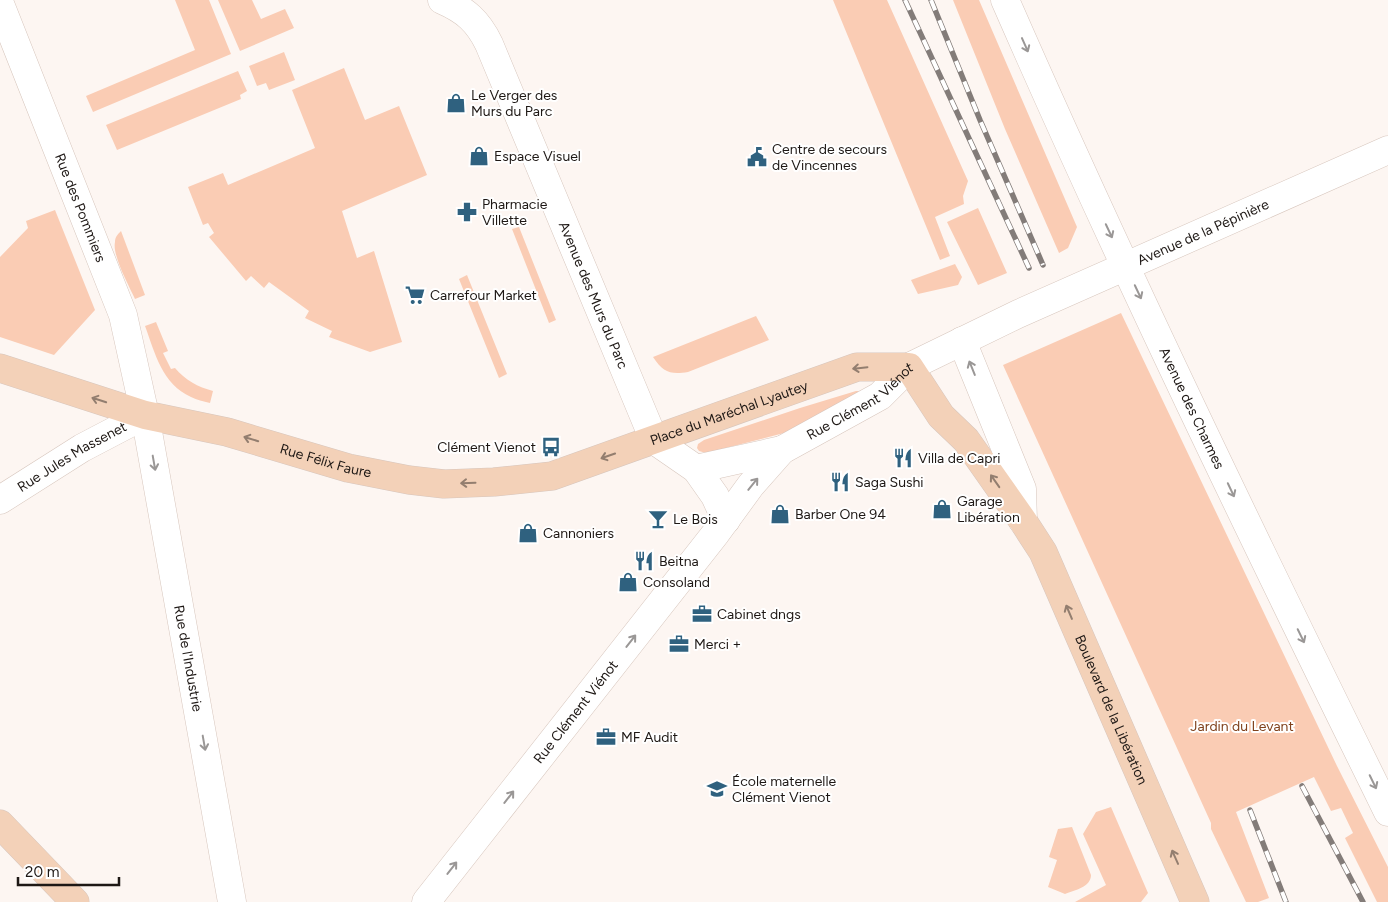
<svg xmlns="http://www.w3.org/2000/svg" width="1388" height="902" font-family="Figtree,sans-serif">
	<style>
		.green { fill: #faccb4 }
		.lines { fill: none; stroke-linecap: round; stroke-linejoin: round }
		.minor-casing { stroke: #d7c6bd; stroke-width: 29 }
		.secondary-casing { stroke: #d7c6bd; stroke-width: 29 }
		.minor { stroke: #fff; stroke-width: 28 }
		.secondary { stroke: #f3d1b8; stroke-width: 28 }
		.rail-casing { stroke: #837c79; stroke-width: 5.5 }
		.rail { stroke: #fff; stroke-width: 4; stroke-dasharray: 11; stroke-linecap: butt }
		.oneway { stroke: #9a9796 }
		.oneway2 { stroke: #937e6f }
		.labels { text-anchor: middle; stroke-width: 4; stroke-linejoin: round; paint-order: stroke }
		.poi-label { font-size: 14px; fill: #1e1815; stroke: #fff; text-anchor: start }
		.street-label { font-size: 14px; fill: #1e1815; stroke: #fff }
		.park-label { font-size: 14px; fill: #80421d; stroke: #fff }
	</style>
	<rect width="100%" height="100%" fill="#fdf6f2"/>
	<path class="green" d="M175 0H209L231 54 93 112 86 96 195 50Z
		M218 0H252L261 19 285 9 294 28 240 51Z
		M833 0H887L968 181 963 196 964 204 935 217 950 256 940 260Z
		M953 0H979L1077 227 1068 248 1059 253 1005 129Z
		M284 52 295 80 269 90 266 83 257 86 249 66Z
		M344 68 365 120 399 106 427 175 342 211 357 258 374 251 402 342 370 352 329 337 332 331 305 318 309 311 269 282 264 288 251 276 246 281 209 237 214 233 208 223 203 225 188 187 223 173 228 185 315 148 292 90Z
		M238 71 247 91 240 95 241 99 117 150 106 125Z
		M978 208 1007 273 978 285 947 222Z
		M55 210 95 310 54 355 0 337V257L28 228 26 221Z
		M519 227 556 320 549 323 512 229Z
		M121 231 145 295 135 299C129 286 112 255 115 242 115 237 118 234 121 231Z
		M955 264 962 277 958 285 918 294 911 280Z
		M467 275 507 374 499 378 459 279Z
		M1121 313 1337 766 1388 867V902H1377L1345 838 1353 833 1341 808 1331 811 1314 777 1236 812 1269 898 1258 902H1246L1211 829V823L1003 365Z
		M756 316 769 340 688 372C670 375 663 372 653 357Z
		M156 322 168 351 163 353 171 369 175 368C185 380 198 387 213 391L210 403C203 401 197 400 191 397 162 384 155 353 145 326Z
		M856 391H858L859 393 784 433 706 453 699 451 697 448 698 444 704 440 800 408Z
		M1111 807 1148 893 1141 902H1075L1106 885 1083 834 1096 812Z
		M1072 827 1091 875C1091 887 1075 890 1065 894L1048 887 1057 860 1049 857 1058 829Z"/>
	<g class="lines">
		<defs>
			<g id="minor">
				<path id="s1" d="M442 0C465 10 478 21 489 44L654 440 696 469 715 496 726 520"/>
				<path id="s2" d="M1005 0C1125 274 1256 544 1388 812"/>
				<path id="s3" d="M0 4 123 315 145 415 232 902"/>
				<path d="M962 341 1022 489 1023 521"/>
				<path d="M696 469 782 450"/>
				<path id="s4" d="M0 500 82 448 145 415"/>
				<path id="s5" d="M426 902 716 533 751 485 782 450 880 396 909 367 1018 314 1388 150"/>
			</g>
			<g id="secondary">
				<path id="s6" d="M0 368 145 415 227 432 348 468 409 480 444 484 494 482 552 476 857 367H909L941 416 966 440 1023 521 1043 552 1195 902"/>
				<path d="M0 824 75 902"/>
			</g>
		</defs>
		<use href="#minor" class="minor-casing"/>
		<use href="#secondary" class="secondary-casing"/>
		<use href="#minor" class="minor"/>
		<use href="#secondary" class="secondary"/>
		<defs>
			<path id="rail" d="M905 0 1029 268
				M931 0 980 120 1043 265
				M1302 786 1363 902
				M1250 810 1286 902"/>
		</defs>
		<use href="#rail" class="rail-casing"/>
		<use href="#rail" class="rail"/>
	</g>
	<defs><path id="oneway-shaft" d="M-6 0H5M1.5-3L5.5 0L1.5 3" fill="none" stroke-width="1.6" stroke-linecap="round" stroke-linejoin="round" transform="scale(1.25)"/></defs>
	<g class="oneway">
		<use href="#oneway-shaft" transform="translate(1025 45) rotate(66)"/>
		<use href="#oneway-shaft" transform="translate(1109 231) rotate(65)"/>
		<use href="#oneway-shaft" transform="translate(1138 292) rotate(65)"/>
		<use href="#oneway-shaft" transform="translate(972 368) rotate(-112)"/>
		<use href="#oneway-shaft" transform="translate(154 463) rotate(80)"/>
		<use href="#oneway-shaft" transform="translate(753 484) rotate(-51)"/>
		<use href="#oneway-shaft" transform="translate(1231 490) rotate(65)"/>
		<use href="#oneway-shaft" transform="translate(1301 636) rotate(64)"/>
		<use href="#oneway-shaft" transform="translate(631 641) rotate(-52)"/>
		<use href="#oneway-shaft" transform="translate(204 743) rotate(80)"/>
		<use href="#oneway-shaft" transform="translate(1373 782) rotate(64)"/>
		<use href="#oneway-shaft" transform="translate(509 797) rotate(-52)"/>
		<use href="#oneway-shaft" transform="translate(452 868) rotate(-52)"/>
	</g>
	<g class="oneway2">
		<use href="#oneway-shaft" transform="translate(860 368) rotate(174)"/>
		<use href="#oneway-shaft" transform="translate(99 400) rotate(-162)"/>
		<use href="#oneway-shaft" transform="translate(251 439) rotate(-163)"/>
		<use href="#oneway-shaft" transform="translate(608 456) rotate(161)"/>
		<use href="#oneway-shaft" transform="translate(995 481) rotate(-125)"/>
		<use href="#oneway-shaft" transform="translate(468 483) rotate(178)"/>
		<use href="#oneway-shaft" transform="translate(1069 612) rotate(-113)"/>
		<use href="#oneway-shaft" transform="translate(1175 857) rotate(-114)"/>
	</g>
	<defs>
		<symbol id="shop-bare" viewBox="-9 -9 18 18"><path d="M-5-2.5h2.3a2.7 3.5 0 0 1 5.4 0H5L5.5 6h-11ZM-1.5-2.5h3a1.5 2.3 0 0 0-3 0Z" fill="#2f617f" stroke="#fff" stroke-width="2.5" paint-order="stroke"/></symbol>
		<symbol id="civic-bare" viewBox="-9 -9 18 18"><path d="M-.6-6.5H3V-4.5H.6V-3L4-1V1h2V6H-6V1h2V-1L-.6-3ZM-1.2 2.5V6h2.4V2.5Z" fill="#2f617f" stroke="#fff" stroke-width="2.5" paint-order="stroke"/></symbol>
		<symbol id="pharmacy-bare" viewBox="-9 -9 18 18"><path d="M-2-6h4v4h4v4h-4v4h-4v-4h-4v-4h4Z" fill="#2f617f" stroke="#fff" stroke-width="2.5" paint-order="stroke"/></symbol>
		<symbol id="supermarket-bare" viewBox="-9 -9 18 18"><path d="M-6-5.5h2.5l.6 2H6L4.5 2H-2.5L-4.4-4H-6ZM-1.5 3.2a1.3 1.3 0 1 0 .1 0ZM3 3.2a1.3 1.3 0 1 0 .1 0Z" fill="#2f617f" stroke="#fff" stroke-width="2.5" paint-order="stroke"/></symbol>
		<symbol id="bus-bare" viewBox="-9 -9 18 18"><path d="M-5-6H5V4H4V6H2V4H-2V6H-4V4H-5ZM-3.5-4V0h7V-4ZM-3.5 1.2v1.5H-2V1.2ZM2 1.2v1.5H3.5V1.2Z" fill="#2f617f" stroke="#fff" stroke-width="2.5" paint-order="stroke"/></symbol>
		<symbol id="restaurant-bare" viewBox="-9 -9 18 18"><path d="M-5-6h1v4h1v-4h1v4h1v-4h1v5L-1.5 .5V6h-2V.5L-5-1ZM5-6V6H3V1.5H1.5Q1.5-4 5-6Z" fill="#2f617f" stroke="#fff" stroke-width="2.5" paint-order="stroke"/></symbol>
		<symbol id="bar-bare" viewBox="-9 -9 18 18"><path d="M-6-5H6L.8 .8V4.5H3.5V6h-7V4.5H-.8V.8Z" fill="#2f617f" stroke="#fff" stroke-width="2.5" paint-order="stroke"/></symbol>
		<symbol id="office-bare" viewBox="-9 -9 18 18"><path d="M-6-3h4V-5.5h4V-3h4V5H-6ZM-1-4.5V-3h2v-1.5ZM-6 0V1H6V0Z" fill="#2f617f" stroke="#fff" stroke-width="2.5" paint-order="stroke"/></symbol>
		<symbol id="school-bare" viewBox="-9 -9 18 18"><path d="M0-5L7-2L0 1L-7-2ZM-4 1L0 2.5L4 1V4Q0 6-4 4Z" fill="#2f617f" stroke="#fff" stroke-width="2.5" paint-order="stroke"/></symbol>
	</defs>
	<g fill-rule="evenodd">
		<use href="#shop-bare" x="442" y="89" width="28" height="28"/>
		<use href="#shop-bare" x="465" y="142" width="28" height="28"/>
		<use href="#civic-bare" x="743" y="143" width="28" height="28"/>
		<use href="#pharmacy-bare" x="453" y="198" width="28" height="28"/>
		<use href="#supermarket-bare" x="401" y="281" width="28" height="28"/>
		<use href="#bus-bare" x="537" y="433" width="28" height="28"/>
		<use href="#restaurant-bare" x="889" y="444" width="28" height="28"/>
		<use href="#restaurant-bare" x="826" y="468" width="28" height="28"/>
		<use href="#shop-bare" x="928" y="495" width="28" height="28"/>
		<use href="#shop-bare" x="766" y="500" width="28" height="28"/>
		<use href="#bar-bare" x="644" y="505" width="28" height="28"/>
		<use href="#shop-bare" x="514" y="519" width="28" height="28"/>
		<use href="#restaurant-bare" x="630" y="547" width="28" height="28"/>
		<use href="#shop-bare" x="614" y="568" width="28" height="28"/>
		<use href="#office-bare" x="688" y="600" width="28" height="28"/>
		<use href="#office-bare" x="665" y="630" width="28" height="28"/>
		<use href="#office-bare" x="592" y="723" width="28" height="28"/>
		<use href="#school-bare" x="703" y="775" width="28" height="28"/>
	</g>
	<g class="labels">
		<g class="poi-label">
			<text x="471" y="100">Le Verger des<tspan x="471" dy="16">Murs du Parc</tspan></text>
			<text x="772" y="154">Centre de secours<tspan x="772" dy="16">de Vincennes</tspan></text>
			<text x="494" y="161">Espace Visuel</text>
			<text x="482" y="209">Pharmacie<tspan x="482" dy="16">Villette</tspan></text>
			<text x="430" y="300">Carrefour Market</text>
			<text x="536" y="452" text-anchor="end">Clément Vienot</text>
			<text x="918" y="463">Villa de Capri</text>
			<text x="855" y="487">Saga Sushi</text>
			<text x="957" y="506">Garage<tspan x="957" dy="16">Libération</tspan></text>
			<text x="795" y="519">Barber One 94</text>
			<text x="673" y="524">Le Bois</text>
			<text x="543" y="538">Cannoniers</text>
			<text x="659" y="566">Beitna</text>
			<text x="643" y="587">Consoland</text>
			<text x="717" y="619">Cabinet dngs</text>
			<text x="694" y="649">Merci +</text>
			<text x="621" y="742">MF Audit</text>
			<text x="732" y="786">École maternelle<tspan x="732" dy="16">Clément Vienot</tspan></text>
		</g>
		<g class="street-label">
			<text dy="5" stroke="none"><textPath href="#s3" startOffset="219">Rue des Pommiers</textPath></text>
			<text dy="5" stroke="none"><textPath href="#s5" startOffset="1052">Avenue de la Pépinière</textPath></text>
			<text dy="5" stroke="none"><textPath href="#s1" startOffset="338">Avenue des Murs du Parc</textPath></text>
			<text dy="5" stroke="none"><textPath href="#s5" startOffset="668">Rue Clément Viénot</textPath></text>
			<text dy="5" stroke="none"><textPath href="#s2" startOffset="449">Avenue des Charmes</textPath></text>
			<text dy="5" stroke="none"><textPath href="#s6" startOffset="756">Place du Maréchal Lyautey</textPath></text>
			<text dy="5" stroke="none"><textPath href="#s4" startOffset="84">Rue Jules Massenet</textPath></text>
			<text dy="5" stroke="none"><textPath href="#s6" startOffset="339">Rue Félix Faure</textPath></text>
			<text dy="5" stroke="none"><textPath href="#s3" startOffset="684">Rue de l'Industrie</textPath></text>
			<text dy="5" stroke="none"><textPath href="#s6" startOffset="1345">Boulevard de la Libération</textPath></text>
			<text dy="5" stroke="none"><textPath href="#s5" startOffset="242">Rue Clément Viénot</textPath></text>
		</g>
		<g class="park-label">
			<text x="1242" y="731">Jardin du Levant</text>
		</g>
	</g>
	<path d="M18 877v8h101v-8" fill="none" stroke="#1e1815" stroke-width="2.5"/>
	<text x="25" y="877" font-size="15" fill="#1e1815" stroke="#ffffff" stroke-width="4" paint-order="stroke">20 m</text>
</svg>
